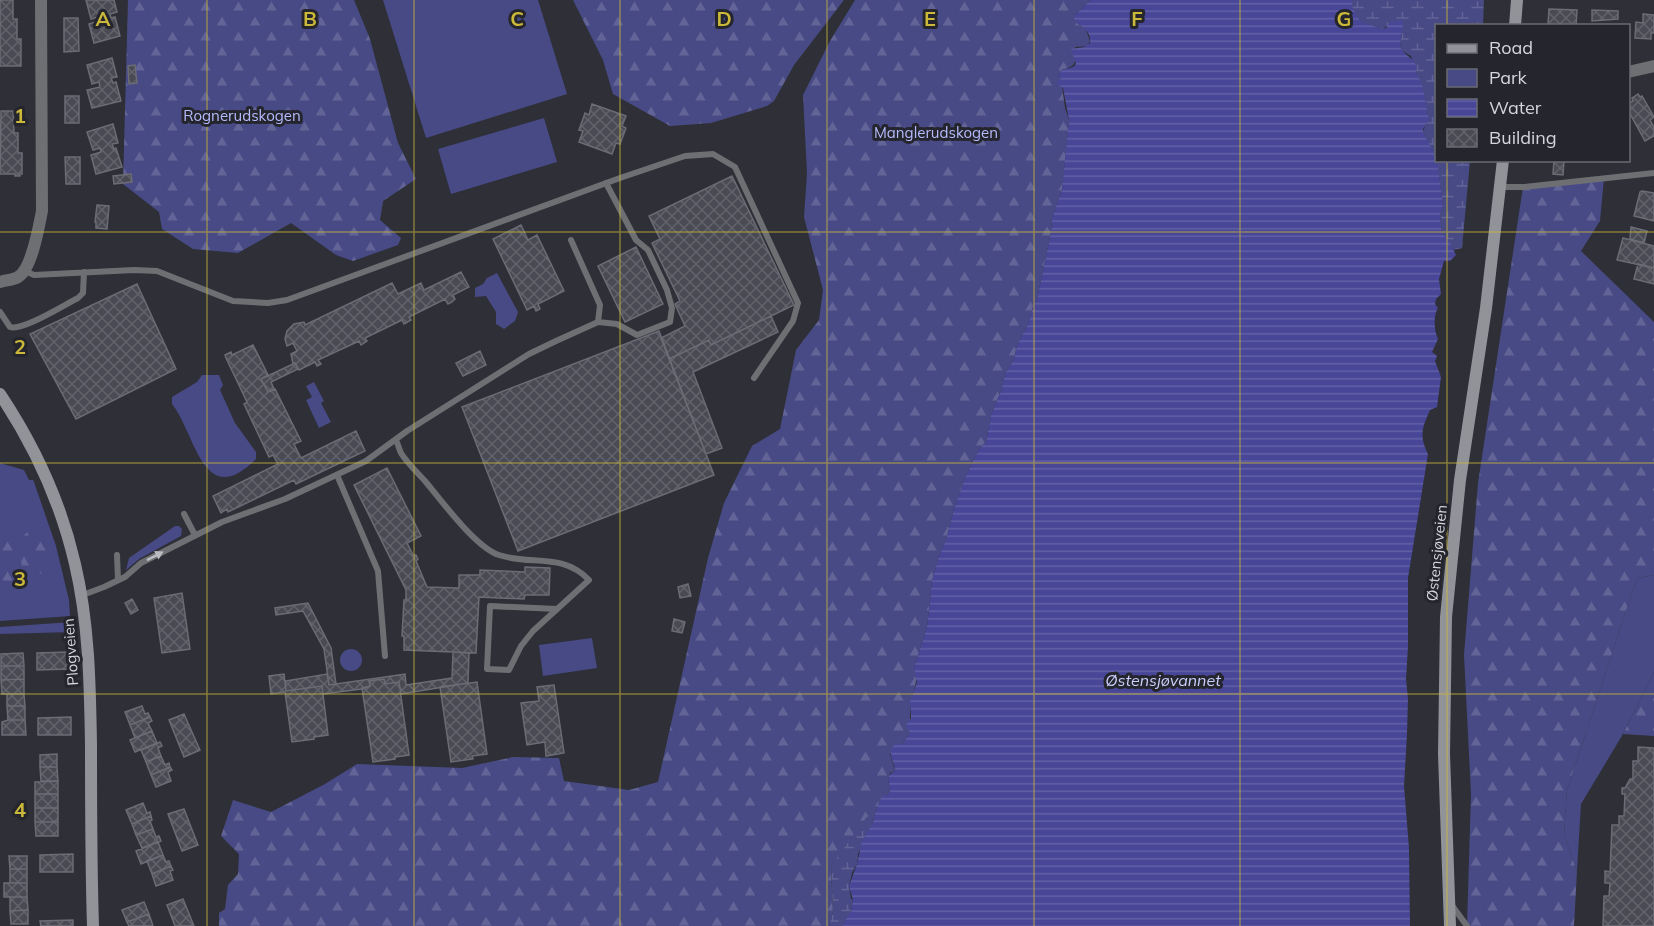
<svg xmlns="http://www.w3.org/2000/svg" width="1654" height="926" font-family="Mulish,sans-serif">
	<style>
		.green { fill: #484a85 }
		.forest { fill: url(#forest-firs) }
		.wetland { fill: url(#wetland-marsh) }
		.water { fill: url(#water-rules) }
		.building { fill: url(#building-cross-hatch); stroke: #6b6c75; stroke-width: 1.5 }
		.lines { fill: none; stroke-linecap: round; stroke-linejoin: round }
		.lane { stroke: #6e6f73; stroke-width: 6 }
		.street { stroke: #6e6f73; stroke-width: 12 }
		.secondary { stroke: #929399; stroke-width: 12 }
		.oneway { fill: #bbbcc1 }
		.grid { fill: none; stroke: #ccb939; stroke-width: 1.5; stroke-opacity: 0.55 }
		.labels { text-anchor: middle; stroke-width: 6; stroke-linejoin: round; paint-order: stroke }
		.park-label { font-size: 15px; fill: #b6bbfe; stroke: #24252d }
		.street-label { font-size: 15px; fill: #d5d5db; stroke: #24252d }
		.water-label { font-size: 16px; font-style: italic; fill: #cacefc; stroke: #24252d }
		.grid-label { font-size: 20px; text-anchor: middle; font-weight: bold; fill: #ccb939; stroke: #24252d; stroke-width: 6; stroke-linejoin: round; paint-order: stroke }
	</style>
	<defs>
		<pattern id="forest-firs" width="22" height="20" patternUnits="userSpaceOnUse" patternTransform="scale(1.5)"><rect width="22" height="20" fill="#484a85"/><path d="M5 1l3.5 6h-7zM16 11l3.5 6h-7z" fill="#626396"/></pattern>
		<pattern id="wetland-marsh" width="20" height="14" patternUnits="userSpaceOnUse" patternTransform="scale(1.5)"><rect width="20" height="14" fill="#484a85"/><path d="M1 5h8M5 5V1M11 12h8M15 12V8" fill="none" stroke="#626396"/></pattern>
		<pattern id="water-rules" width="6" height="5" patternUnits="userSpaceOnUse" patternTransform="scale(1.5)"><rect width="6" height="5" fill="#484697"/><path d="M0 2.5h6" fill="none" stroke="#6260a5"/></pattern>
		<pattern id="building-cross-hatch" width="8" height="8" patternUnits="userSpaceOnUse" patternTransform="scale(1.5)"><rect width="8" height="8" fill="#494a53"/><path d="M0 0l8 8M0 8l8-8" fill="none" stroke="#62636b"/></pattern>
	</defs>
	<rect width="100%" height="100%" fill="#2e2f37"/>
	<path class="green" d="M383 0H538L567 94 426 138Z
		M544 118 557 162 451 194 438 149Z
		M497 273 518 312 515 321 504 329 496 324V312L486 296 475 297V288L483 284 487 278Z
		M202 375H219L223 385 220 390 235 423 256 452V459C203 512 196 434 172 404V397L197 382Z
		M314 382 324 401 321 403 331 422 319 428 306 400 312 397 306 386Z
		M0 463 24 470 29 480H33L34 482 56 546 69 600 70 616 0 621Z
		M175 526H179L182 529 181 536 139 559 126 570 129 558Z
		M1654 575V672L1623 734 1581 804 1577 871 1564 835 1567 790 1637 578Z
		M72 622 73 632 0 634V627Z
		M592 638 597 668 543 676 539 645Z
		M340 660a11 11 0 1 1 22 0a11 11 0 1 1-22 0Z"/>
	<path class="forest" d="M128 0H354L370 39 398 143 416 179 383 201 380 220 401 238 398 245 353 261 336 255 291 223 238 253 193 249 162 229 159 212 123 184Z
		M573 0H844L794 65 774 101 767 106 711 123 670 126 613 94 603 60Z
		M855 0H1090L1075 15 1077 23 1086 30 1090 41 1087 46 1075 47C1075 64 1078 65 1061 70L1058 76 1061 79 1065 108 1069 120 1066 153 1062 189 1052 218 1051 232 1037 299 1033 306 1028 324 1017 345 1014 359 1005 374 1001 391 991 415 986 442 979 449 966 475 954 508 947 537 939 556 932 581 927 627 914 668 917 677 910 708V733L902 744 890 754 895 771 890 773 888 782 890 791 831 866 833 912 829 926H219V913L225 909 228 885 238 874 239 854 221 836 233 800 271 812 325 784 357 764 462 768 513 757 559 758 564 781 629 790 658 782 708 558 724 503 752 446 780 429 796 350 819 320 823 290 804 217 807 173 803 95 830 41Z
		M1604 178 1600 221 1581 251 1654 322V575L1637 578 1567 790 1564 835 1577 871 1574 926H1467L1471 794 1464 655 1478 483 1523 187Z
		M30 530 41 533 49 552 52 566 48 572 27 576 22 570 20 548 26 542 24 535Z
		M11 532 16 571 14 580 0 590V533Z
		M1654 672V736L1623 734Z"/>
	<path class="wetland" d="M1352 0H1484L1483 25 1436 26V159C1433 150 1426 143 1424 133 1423 126 1429 123 1428 116 1425 95 1417 77 1411 56L1401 50 1400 47 1402 30 1397 21 1382 29 1359 21 1352 7Z
		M1437 161H1470L1462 248 1454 250 1442 234 1440 215 1443 206Z
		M882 796 874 816 873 823 858 854 857 864 852 873 849 886 851 899 853 900 850 914 842 926H829L833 912 831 866Z"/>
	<path class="water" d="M1090 0H1352V7L1360 21 1382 29 1386 28 1391 22 1402 20 1403 23 1400 47C1404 55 1412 56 1417 67L1416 72 1422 84 1429 120 1423 129 1425 136 1434 153 1438 166 1443 206 1440 215 1442 233 1449 241 1456 255 1450 261H1444L1439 279 1441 294 1436 299 1435 304 1438 308C1433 315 1434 331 1438 339L1432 352 1437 356 1435 361 1441 377 1437 407 1430 410C1422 428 1419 436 1428 454L1408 578V647L1406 679 1408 699 1407 734 1404 786 1409 848 1410 926H842L851 911 853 900 849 886 857 864 862 841 873 823 874 816 882 796 887 795 890 791C888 782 886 775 895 771 894 760 886 753 895 744H902L910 733 906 725 911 718 910 702 917 682 914 668 927 627 932 581 939 556 947 537 954 508 966 475 979 449 986 442 991 415 1001 391 1005 374 1014 359 1017 345 1028 324 1033 306 1037 299 1051 232 1052 218 1062 189 1069 120 1063 88 1056 83 1061 79 1058 76 1061 70 1073 67 1076 64 1071 49 1084 47 1090 43C1092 30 1080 28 1074 19L1075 15Z"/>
	<path class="building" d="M0 0H13V19H17V39H21V66H0Z
		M86 0H114L117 12 110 14 111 18 115 17 120 36 94 43 89 24 99 21 98 17 91 19Z
		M1549 9 1577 10 1576 26 1548 24Z
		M1592 10 1618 11V19L1592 21Z
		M1643 14 1654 15V33H1651V39L1635 38 1636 22 1643 23Z
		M64 18H78L79 51 64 52Z
		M112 58 117 77 111 78 113 83 116 82 121 101 92 108 87 90 100 87 99 82 92 84 87 65Z
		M135 65 137 83 129 84 128 66Z
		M1638 94 1640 97 1642 96 1654 117 1650 120 1654 127V136L1645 141 1628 110V103L1633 101 1632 98Z
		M65 96H79V123H65Z
		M592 104 626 116 622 126 626 128 620 144 616 143 612 154 579 142 583 131 579 130 585 113 589 115Z
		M1 111H13L14 133H18V153H22V174H20V176H15V174H0Z
		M113 124 118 143 112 144 114 149 116 148 122 167 96 174 91 155 101 152 100 148 93 150 87 132Z
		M65 157H80V184H66Z
		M1554 160H1564L1563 175 1553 174Z
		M131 174 132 182 114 184 113 176Z
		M732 176 794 305 711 345 709 340 669 359 661 338 685 326 675 304 680 301 652 243 660 239 649 216Z
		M1642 191 1654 193V221L1634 216 1640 192Z
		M97 205 109 206 107 229 96 228V222H95Z
		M521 225 528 240 537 235 564 291 538 304 540 309 536 311 534 306 527 310 493 239Z
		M1631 227 1647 231 1644 243 1630 239Z
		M1623 238 1654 246V268L1617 260Z
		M636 247 663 304 625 322 598 266Z
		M1638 264 1654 268V284L1634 279Z
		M461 272 469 287 453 295 455 299 452 302 448 304 445 299 409 317 411 320 404 324 402 320 365 338 367 341 361 345 359 341 318 360 321 364 317 366 315 362 299 370 295 363 293 364 291 354 297 351 293 343 287 346 285 339 287 331 294 324 304 322 305 325 392 283 398 294 421 283 424 290Z
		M137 284 176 369 76 419 30 334Z
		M771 316 778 332 693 372 722 448 706 454 669 359 709 340 711 345Z
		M659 331 714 475 518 551 462 407Z
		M253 345 268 375 261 379 268 392 275 389 301 441 294 444 301 458 356 431 365 451 296 484 294 480 228 512 227 509 221 513 213 496 278 464 273 455 269 457 244 404 247 402 226 358 225 355 231 352 232 355Z
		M480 351 486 365 463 376 456 363Z
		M295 363 298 369 271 382 274 389 268 392 261 379Z
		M387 468 421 536 407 543 413 555H416L418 559 416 561 427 587 459 588V575H480V570L525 572V567L550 568 549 595H525L524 599 479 597 476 653 404 650V636H402L404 600H406V590L354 485Z
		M688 584 691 596 680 598 678 587Z
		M182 593 190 649 162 653 154 598Z
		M132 599 138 610 131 614 125 603Z
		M308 603 331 648 336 684 329 685 324 649 303 611 276 615 275 608Z
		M674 619 685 622 682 633 672 631Z
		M69 652 70 669 37 670V653Z
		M453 652 469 653 468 683 401 694 399 682 385 684 384 679 369 681 370 686 362 689 323 694 322 686 286 691 285 681 327 674 329 685 405 674 406 685 452 678Z
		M23 653 24 666H1V654Z
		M1 666H24V679L1 680Z
		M284 674 286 691 322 686 328 735 314 737V739L292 742 285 692 271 694 269 676Z
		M24 679V694H2L1 680Z
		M384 679 385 684 399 682 409 755 395 757V759L373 762 362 688 370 686 369 681Z
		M477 682 487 754 472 756 473 759 451 762 440 687Z
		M554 685 564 753 546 756 545 742 527 745 521 703 539 701 537 687Z
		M7 694H24L25 706H7Z
		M7 706H25V720H8Z
		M142 706 145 714 148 713 150 717 130 725 125 712Z
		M184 714 200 750 184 757 169 720Z
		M71 717V735H38V718Z
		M150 717 152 721 148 723 152 731 135 738 130 725Z
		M8 720H25L26 735H2V722Z
		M152 731 157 743 135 752 130 740Z
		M160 742 162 746 158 748 161 756 146 762 141 750Z
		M1638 747 1654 748V926H1603L1604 896H1609L1610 883H1605V871L1610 872 1612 825H1619V816H1624L1625 794H1622V788H1625L1630 779H1633V761H1638Z
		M57 754V767H40V755Z
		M161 756 165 765 169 763 170 767 151 775 146 762Z
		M40 767H57L58 781H41Z
		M170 767 172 770 168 772 171 781 156 787 151 775Z
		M58 781V794H35V782Z
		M35 794H58V808H35Z
		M143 803 147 813 150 812 151 816 132 824 126 810Z
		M35 808H58V822H35Z
		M184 809 198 845 182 851 168 814Z
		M151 816 152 820 150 821 153 829 136 835 132 824Z
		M35 822H58V836H36Z
		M153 829 156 837 159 836 161 841 142 848 136 835Z
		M158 842 163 855 141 864 136 851Z
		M73 854V872H40V855Z
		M163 855 166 862 169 861 171 866 152 874 147 861Z
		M9 856H27V869H10Z
		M171 866 173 870 170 871 173 880 156 886 152 874Z
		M10 869H27V883H10Z
		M4 883H27V897H4Z
		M10 897H27L28 910 10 911Z
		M183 899 194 926H175L167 905Z
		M144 902 149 914 127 922 122 910Z
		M28 910V924H11L10 911Z
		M149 914 153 926H129L127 922Z
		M73 920V926H41L40 921Z"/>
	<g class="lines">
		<path class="lane" d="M1501 187H1523L1654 173
			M571 240 600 305 598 322
			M25 271 34 275 134 270 157 271 233 301 268 303 287 300 620 178 685 156 713 154 735 167 798 303 793 321 754 378
			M0 312 10 327C23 331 64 305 78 298L83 293 84 272
			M396 440C398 444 399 449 401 453 407 463 417 472 425 481 441 500 476 548 499 555 531 566 562 552 589 580L533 631 521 646 509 670 487 669 490 606 557 609
			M337 475 378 571 385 656
			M184 514 195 535
			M117 555 118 580
			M80 596 104 587 125 577 141 563 222 522 285 499 366 461 407 431 529 354 556 341 598 322 617 324 637 335 670 322 672 308 667 290 648 250 636 240 606 183
			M1451 904 1467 926"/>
		<path class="street" d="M1628 72 1654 66
			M0 282C6 280 13 280 18 277 32 269 39 226 42 211L41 0"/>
		<path class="secondary" d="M1515 26 1517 0
			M0 394C34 445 61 503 75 564 89 623 90 684 91 744 91 805 91 865 93 926
			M1450 926 1444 754 1446 617 1460 480 1486 308 1503 160"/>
	</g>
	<defs><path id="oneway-solid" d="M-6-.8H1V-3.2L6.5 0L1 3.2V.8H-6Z" transform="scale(1.5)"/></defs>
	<use class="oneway" href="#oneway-solid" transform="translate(155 556) rotate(-27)"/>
	<path class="grid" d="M207 0V926M414 0V926M620 0V926M827 0V926M1034 0V926M1240 0V926M1447 0V26M1447 160V926M0 232H1654M0 463H1654M0 694H1654"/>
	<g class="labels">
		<g class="park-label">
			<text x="242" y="121">Rognerudskogen</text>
			<text x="936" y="138">Manglerudskogen</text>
		</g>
		<g class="street-label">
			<text transform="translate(1437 553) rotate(-84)" y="5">Østensjøveien</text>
			<text transform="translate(71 652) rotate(-94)" y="5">Plogveien</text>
		</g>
		<g class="water-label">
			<text x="1163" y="686">Østensjøvannet</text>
		</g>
	</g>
	<g class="grid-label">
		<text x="103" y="26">A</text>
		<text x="310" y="26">B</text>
		<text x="517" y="26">C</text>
		<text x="724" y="26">D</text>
		<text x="930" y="26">E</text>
		<text x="1137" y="26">F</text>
		<text x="1344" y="26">G</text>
		<text x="20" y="123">1</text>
		<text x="20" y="354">2</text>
		<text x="20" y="586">3</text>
		<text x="20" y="817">4</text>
	</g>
	<rect x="1435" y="24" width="195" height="138" fill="#24252d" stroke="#6b6b73" stroke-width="1.5"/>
	<rect x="1447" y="44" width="30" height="9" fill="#929399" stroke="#6b6b73" stroke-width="1.5"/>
	<text x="1489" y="54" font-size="18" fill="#d5d5db">Road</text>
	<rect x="1447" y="69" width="30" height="18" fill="#484a85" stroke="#6b6b73" stroke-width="1.5"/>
	<text x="1489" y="84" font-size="18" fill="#d5d5db">Park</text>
	<rect x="1447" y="99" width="30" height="18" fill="url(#water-rules)" stroke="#6b6b73" stroke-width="1.5"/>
	<text x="1489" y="114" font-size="18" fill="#d5d5db">Water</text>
	<rect x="1447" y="129" width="30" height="18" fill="url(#building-cross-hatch)" stroke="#6b6b73" stroke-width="1.5"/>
	<text x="1489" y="144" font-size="18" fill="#d5d5db">Building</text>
</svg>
